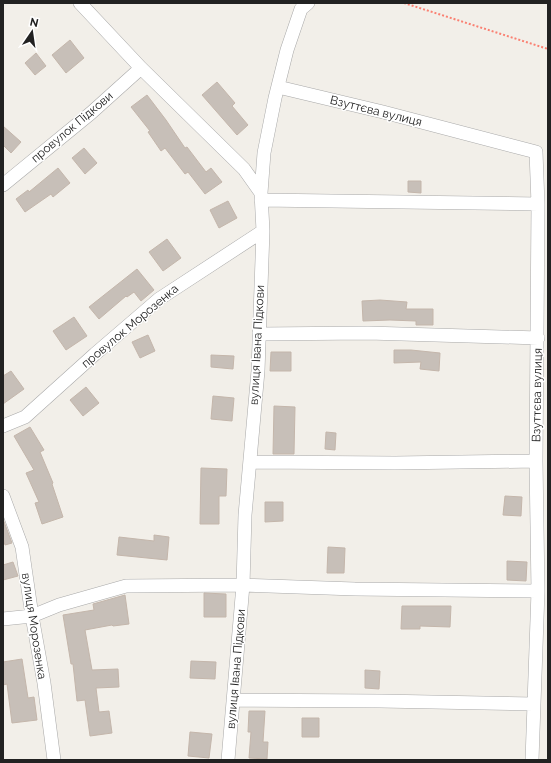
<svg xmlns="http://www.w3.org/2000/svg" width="551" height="763" font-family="Raleway,sans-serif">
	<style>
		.building { fill: #c7bfb8; stroke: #c4b6ab }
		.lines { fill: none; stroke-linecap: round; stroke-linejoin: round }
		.minor-casing { stroke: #a9a9a9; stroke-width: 14 }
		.path { stroke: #fa8072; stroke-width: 2; stroke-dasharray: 2 2; stroke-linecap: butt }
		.minor { stroke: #fff; stroke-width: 13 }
		.labels { text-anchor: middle; stroke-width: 3; stroke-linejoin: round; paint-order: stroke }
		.street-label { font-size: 12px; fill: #222; stroke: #fff }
	</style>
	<rect width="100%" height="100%" fill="#f2efe9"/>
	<path class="building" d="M70 40 84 58 66 73 52 55Z
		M36 53 46 66 35 75 25 63Z
		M217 82 235 103 232 106 248 125 237 135 202 95Z
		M147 95 166 120 185 148 187 147 206 172 211 168 222 182 205 194 188 172 185 174 165 148 161 151 148 132 150 131 131 107Z
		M3 126 21 142 11 153 3 145Z
		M84 148 97 163 85 174 72 158Z
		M58 168 70 183 53 197 51 194 25 212 16 199 28 190 29 192Z
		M408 181H421V193L408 192Z
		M228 201 237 218 219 228 210 210Z
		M167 239 181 258 163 271 149 252Z
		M137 269 154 290 141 301 134 292 127 297 126 296 99 319 89 307Z
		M380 300 407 302 406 309H433V325H416V321L390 320 363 321 362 301Z
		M74 317 87 336 66 350 53 331Z
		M148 335 155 351 140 358 132 342Z
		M394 350H411L440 353 439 371 420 369 421 362 394 363Z
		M271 352H291V371H270Z
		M211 355 234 356 233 369 211 367Z
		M11 371 24 389 3 404V376Z
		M86 387 99 403 83 416 70 400Z
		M213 396 234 398 232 421 211 419Z
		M274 406 295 407 294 454H273Z
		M30 427 44 450 40 452 53 483 52 484 63 517 42 524 35 503 39 502 26 473 34 470 14 436Z
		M326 432 336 433 335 450 325 449Z
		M201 468 227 469 226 496H219V524H200Z
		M505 496 522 497 521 516 503 515Z
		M265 502H283V521L265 522Z
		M3 519 12 543 5 545 3 538Z
		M154 535 169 537 167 560 117 555 119 537 154 541Z
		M328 547 345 548 344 573H327Z
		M507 561 527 562 526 581 507 580Z
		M13 562 18 576 3 580V565Z
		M204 593 226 594V617H204Z
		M125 595 129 624 113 626 112 625 85 630 92 670 118 669 119 687 96 688 99 712 109 711 112 733 90 736 85 700 77 701 73 664H71L63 615 94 610 93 604Z
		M402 606H451L450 627 420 626V629H401Z
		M22 659 28 698 34 697 37 720 12 723 7 684 3 685V662Z
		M191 661 216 662 215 679 190 678Z
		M365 670 380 671 379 689 365 688Z
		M249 711H265L263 742H268L267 759 249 758 251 732H248Z
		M302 718H319V737H302Z
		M190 732 212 734 209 758 188 756Z"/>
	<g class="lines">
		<defs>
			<path id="minor" d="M80 3 141 68 244 169 261 193 263 231 258 371 245 515 243 585 228 760
				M278 87 383 112 536 152 538 204 536 461 538 591 532 760
				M3 185 91 113 141 68
				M261 193 264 153 275 98 287 50 301 9 308 3
				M261 200 538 204
				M259 334 368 333 538 338
				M3 426 25 417 95 354 159 299 263 231
				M250 462 395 463 536 461
				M3 496 22 547 32 616 44 683 54 760
				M3 619 32 616 59 605 126 586 243 585 355 589 538 591
				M233 700 380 701 533 704"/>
		</defs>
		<use href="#minor" class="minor-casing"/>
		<path class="path" d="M404 3 548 49"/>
		<use href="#minor" class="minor"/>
	</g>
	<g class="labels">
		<g class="street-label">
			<text transform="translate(376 111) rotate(14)" y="4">Взуттєва вулиця</text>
			<text transform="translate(72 127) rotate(-40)" y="4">провулок Підкови</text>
			<text transform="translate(130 326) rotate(-40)" y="4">провулок Морозенка</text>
			<text transform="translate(257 345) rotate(-87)" y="4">вулиця Івана Підкови</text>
			<text transform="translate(537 395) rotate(-89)" y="4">Взуттєва вулиця</text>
			<text transform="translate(34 626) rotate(81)" y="4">вулиця Морозенка</text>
			<text transform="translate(236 669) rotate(-85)" y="4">вулиця Івана Підкови</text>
		</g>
	</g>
	<rect width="551" height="763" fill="none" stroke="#222222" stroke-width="8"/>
	<g transform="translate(32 32) rotate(13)" stroke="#ffffff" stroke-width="3" paint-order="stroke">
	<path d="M0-3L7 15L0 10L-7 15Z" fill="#222222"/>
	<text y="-6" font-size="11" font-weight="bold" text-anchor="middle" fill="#222222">N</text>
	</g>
</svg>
